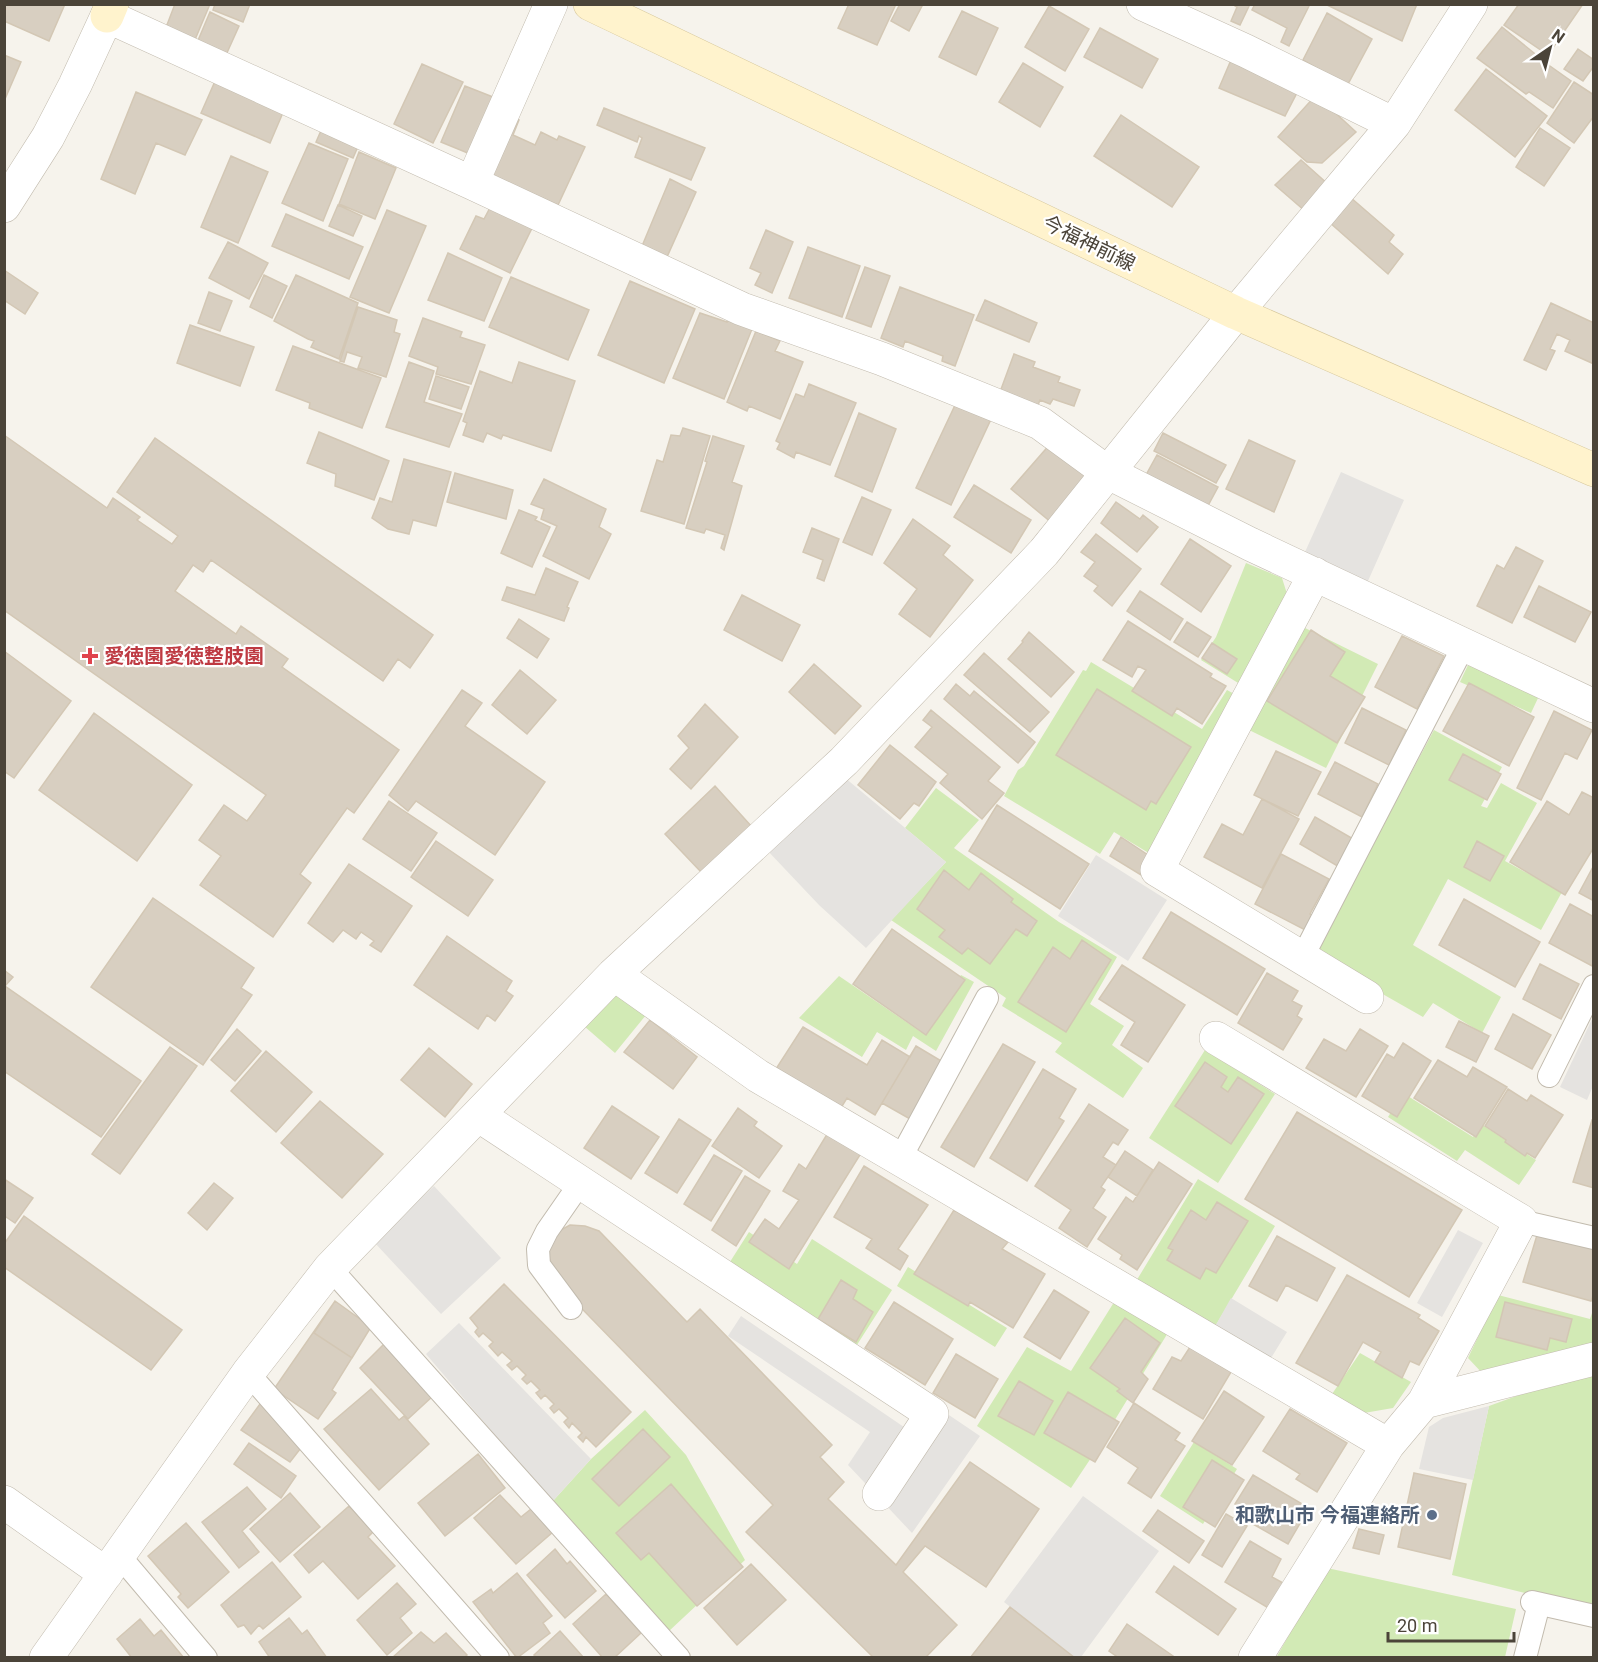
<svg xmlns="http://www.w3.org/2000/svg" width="1598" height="1662" font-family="Roboto,'Noto Sans JP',sans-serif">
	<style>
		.green { fill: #d2eab5 }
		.parking { fill: #e5e3e0 }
		.building { fill: #d8cfc1; stroke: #d3c7b4; stroke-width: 1.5 }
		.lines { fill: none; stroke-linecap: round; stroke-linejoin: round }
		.lane-casing { stroke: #c2bbae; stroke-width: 24 }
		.street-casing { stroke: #c2bbae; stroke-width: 34 }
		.secondary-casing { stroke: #d6c79b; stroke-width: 34 }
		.lane { stroke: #fff; stroke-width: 22 }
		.street { stroke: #fff; stroke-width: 33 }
		.secondary { stroke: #fff3cd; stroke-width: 33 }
		.health-dot { fill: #e0444e; stroke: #fff; stroke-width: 2 }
		.service-dot { fill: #5c6f8a; stroke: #fff; stroke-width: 2 }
		.labels { text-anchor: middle; stroke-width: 4.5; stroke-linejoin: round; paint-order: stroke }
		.street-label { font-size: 20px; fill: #4b4439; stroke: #fff }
		.health-label { font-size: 20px; font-weight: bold; fill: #be3a42; stroke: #fff; text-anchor: start }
		.service-label { font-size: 20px; font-weight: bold; fill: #4e5e75; stroke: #fff; text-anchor: end }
	</style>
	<rect width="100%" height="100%" fill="#f6f3ec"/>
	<path class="green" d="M1246 563 1282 578 1288 597 1243 686 1201 660 1216 637Z
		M1301 626 1378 664 1326 768 1249 730Z
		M1091 662 1202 729 1227 690 1238 696 1152 855 1114 832 1100 854 1004 796 1018 770 1024 766 1083 670 1086 671Z
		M1468 665 1539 696 1531 713 1460 682Z
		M1434 730 1502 767 1481 806 1487 808 1501 783 1537 803 1505 861 1562 892 1541 930 1448 879 1413 945 1501 997 1482 1033 1433 1003 1423 1017 1314 955Z
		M936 788 979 820 954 848 1059 922 1117 957 1090 1004 1124 1026 1112 1045 1143 1068 1123 1098 1055 1052 1062 1043 1002 1006 1006 998 891 920 946 862 905 828Z
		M961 975 974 982 936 1051 913 1036 906 1050 877 1032 862 1057 799 1018 839 976 921 1032Z
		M614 993 646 1015 615 1053 584 1026Z
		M1205 1050 1275 1094 1218 1183 1149 1138Z
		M1403 1093 1473 1137 1481 1124 1536 1160 1519 1185 1465 1150 1457 1161 1388 1117Z
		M1198 1179 1275 1226 1213 1330 1135 1283Z
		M749 1232 797 1264 812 1239 892 1290 855 1348 728 1265Z
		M908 1267 1007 1328 995 1347 897 1286Z
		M1498 1295 1590 1319 1593 1310V1347L1483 1374 1468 1358Z
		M1116 1299 1169 1331 1099 1446 1071 1488 977 1426 1027 1347 1071 1371Z
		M1360 1353 1411 1382 1393 1408 1364 1413 1332 1394Z
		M1593 1368V1610L1452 1575 1489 1406Z
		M645 1410 686 1455 745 1560 668 1632 552 1502 591 1459Z
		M1194 1442 1237 1469 1203 1524 1160 1496Z
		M1327 1568 1516 1609 1505 1657 1276 1658Z"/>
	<path class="parking" d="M1341 472 1404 500 1364 590 1301 561Z
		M844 777 946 862 866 948 819 905 766 849Z
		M1096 855 1167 900 1128 961 1058 916Z
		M1593 1017V1086L1587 1100 1560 1087Z
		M434 1186 501 1258 441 1314 374 1242Z
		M1458 1230 1483 1243 1442 1317 1417 1303Z
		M1231 1298 1287 1332 1268 1363 1213 1330Z
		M741 1316 923 1440 943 1411 980 1436 912 1533 848 1465 870 1432 728 1336Z
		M459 1323 591 1459 552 1502 426 1354Z
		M1489 1406 1473 1480 1419 1469 1429 1427 1443 1418Z
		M1083 1496 1159 1551 1081 1657H1074L1004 1602Z"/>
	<path class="building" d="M4 4H65L49 41 4 21Z
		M175 4H210L194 42 165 30Z
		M215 4H250L243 22 213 10Z
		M849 4H896L877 45 838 28Z
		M900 4H919L922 6 909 31 891 21Z
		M1232 4H1250L1240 25 1231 21 1237 7Z
		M1255 4H1310L1289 46 1281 42 1287 28 1252 10Z
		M1325 4H1417L1402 41Z
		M1519 4H1583L1548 55 1504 25Z
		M1049 6 1089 29 1065 71 1025 47Z
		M962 11 998 28 976 75 939 57Z
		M210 12 239 26 226 55 194 50Z
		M1327 13 1372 39 1347 86 1303 60Z
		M1502 27 1550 66 1571 81 1553 108 1529 92 1526 94 1477 58Z
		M1100 28 1158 59 1142 88 1084 57Z
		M1578 49 1594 60V66L1583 81 1564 69Z
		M1234 53 1301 85 1285 116 1219 88Z
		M4 55 21 62 5 99H4Z
		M1023 63 1063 87 1040 127 999 102Z
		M422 64 463 82 433 143 394 124Z
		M1486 69 1547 116 1515 157 1455 110Z
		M216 79 285 108 270 143 201 113Z
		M1574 82 1594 95V116L1574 143 1547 123Z
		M465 86 498 99 475 156 441 142Z
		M136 92 202 120 185 155 156 143 135 194 101 179Z
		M1316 95 1356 132 1322 163 1307 162 1278 137Z
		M604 108 705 148 691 180 635 157 642 138 639 136 637 142 597 125Z
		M1121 115 1199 167 1172 207 1094 156Z
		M512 117 519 120 513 135 535 145 541 132 557 140 559 136 585 147 558 205 487 174Z
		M323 126 360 142 353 158 316 142Z
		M1540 128 1570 148 1544 186 1516 167Z
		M309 143 348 159 323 221 282 203Z
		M359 152 396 168 375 219 339 204Z
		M231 156 268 172 238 243 201 227Z
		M1301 160 1329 185 1305 211 1275 185Z
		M670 179 696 192 667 257 642 246Z
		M1350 197 1394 235 1389 242 1403 254 1388 274 1329 222Z
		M492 204 534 224 510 273 460 249 476 216 484 219Z
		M338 205 362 216 353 236 329 226Z
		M387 210 426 226 389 313 350 297Z
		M286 214 363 247 349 279 272 246Z
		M766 230 793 242 772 293 755 285 761 273 750 268Z
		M228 242 268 263 249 299 209 278Z
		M808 247 860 266 842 317 789 298Z
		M448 253 502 278 484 321 428 300Z
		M865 267 890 276 871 327 846 318Z
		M4 270 38 293 25 314 4 300Z
		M264 275 287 286 272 318 250 307Z
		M296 275 358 303 339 359 311 347 314 341 308 339 274 321Z
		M511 277 589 310 568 360 489 327Z
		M630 281 695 309 664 383 598 355Z
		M900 287 974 315 955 366 942 361 943 356 905 341 903 347 881 338Z
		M209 292 232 301 220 331 198 323Z
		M985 300 1037 323 1029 342 976 320Z
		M1551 303 1594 323V364L1565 351 1570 340 1557 334 1550 349 1555 351 1546 370 1524 360Z
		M358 307 397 320 394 332 400 334 386 377 358 368 362 357 347 352 344 362 340 361Z
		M732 309 756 319 724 399 673 378 700 313 727 322Z
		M423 318 462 332 460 337 485 345 471 384 436 374 438 367 409 356Z
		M190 325 254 347 240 386 177 363Z
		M756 331 780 341 775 351 803 362 780 419 749 406 747 411 727 402Z
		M293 346 381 378 362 428 309 408 310 403 276 390Z
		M1014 354 1035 362 1033 367 1060 377 1058 382 1080 390 1074 406 1053 399 1050 404 1040 400 1038 405 1000 392Z
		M409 362 434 371 424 402 462 414 449 447 386 427Z
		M519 362 575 381 551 451 503 435 501 439 487 433 483 442 463 435 467 423 463 421 480 371 512 383Z
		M436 376 469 387 461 409 429 399Z
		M809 384 856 403 830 465 796 452 794 458 777 449 780 443 776 441 796 394 804 397Z
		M957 401 992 417 951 505 916 488Z
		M859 413 896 429 872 492 835 476Z
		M683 428 710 436 684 524 641 511 657 460 663 462 671 435 680 436Z
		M319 432 389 461 374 500 335 486 336 474 307 463Z
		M1163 433 1226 465 1216 483 1154 451Z
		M4 435 107 508 113 498 140 517 137 520 172 544 178 536 117 492 155 438 433 635 410 668 398 659 383 681 211 560 203 572 193 565 175 591 236 634 241 626 288 659 282 667 399 750 354 813 347 808 300 874 311 883 273 937 200 885 221 856 199 840 224 805 247 821 266 795 4 610Z
		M713 436 744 446 732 482 742 486 724 550 721 548 725 535 706 529 704 533 686 528 707 462 705 461Z
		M1249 440 1295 461 1274 512 1226 489Z
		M1051 443 1092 477 1052 523 1011 489Z
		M1157 455 1218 487 1203 515 1141 484Z
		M404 459 451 472 436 526 413 520 409 534 388 529 372 518 380 498 392 502Z
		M455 473 513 490 506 519 447 502Z
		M544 479 606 509 599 527 611 534 589 579 543 556 557 526 541 519 544 509 531 504Z
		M974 485 1031 520 1011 553 954 517Z
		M862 497 891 510 872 555 843 542Z
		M1116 502 1140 519 1143 515 1158 527 1137 552 1101 523Z
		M519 510 537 517 535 520 550 527 532 567 501 553Z
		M913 519 950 546 943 555 973 580 930 637 899 614 917 589 884 563Z
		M812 528 839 539 824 581 817 578 823 560 803 552Z
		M1096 534 1141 569 1112 606 1094 591 1098 586 1084 576 1095 562 1081 552Z
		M1190 539 1231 566 1201 612 1161 584Z
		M1516 547 1543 561 1512 623 1477 606 1497 565 1504 569Z
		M546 568 578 582 567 607 569 608 564 621 502 600 507 587 535 595Z
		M1539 586 1591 612 1575 642 1524 617Z
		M1140 591 1183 619 1170 640 1127 611Z
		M742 595 800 625 782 661 724 630Z
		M519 619 549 639 537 658 507 638Z
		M1128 621 1212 674 1210 677 1226 686 1202 724 1177 708 1172 716 1132 691 1146 670 1138 666 1132 677 1103 660Z
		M1187 622 1211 637 1198 657 1174 642Z
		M1311 630 1345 652 1330 676 1365 697 1337 743 1267 701Z
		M1029 632 1074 672 1051 697 1008 659 1023 642 1022 641Z
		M1402 636 1444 656 1417 709 1375 687Z
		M1212 643 1237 659 1227 674 1202 658Z
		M4 651 71 701 14 778 4 771Z
		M984 653 1049 712 1030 732 964 675Z
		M814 664 861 706 835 734 789 692Z
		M520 670 556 700 527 734 492 705Z
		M1469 683 1534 717 1509 766 1443 731Z
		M956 684 970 696 974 691 1035 742 1018 763 944 699Z
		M1097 689 1191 747 1156 804 1151 801 1146 810 1056 755Z
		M462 690 482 703 465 726 545 782 495 855 416 801 408 811 389 795Z
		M705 704 738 737 691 789 670 769 689 748 678 736Z
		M1362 708 1406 730 1389 765 1345 743Z
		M931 710 1000 767 988 781 1004 793 982 819 940 783 948 774 915 747 932 727 923 720Z
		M1554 711 1592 730 1577 759 1565 753 1541 800 1517 788Z
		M94 713 192 785 137 861 39 790Z
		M890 745 936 782 919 806 914 803 900 819 858 785Z
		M1276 751 1321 772 1298 816 1254 795Z
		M1463 754 1501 774 1487 800 1449 780Z
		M1335 762 1378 784 1362 817 1318 794Z
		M715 786 752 827 701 872 665 834Z
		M1582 792 1594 798V847L1565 895 1510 862 1547 801 1569 815Z
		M1262 799 1299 819 1262 888 1204 857 1222 824 1243 835Z
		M389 801 437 833 411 871 363 839Z
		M997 805 1089 864 1060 909 969 851Z
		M1315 817 1362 844 1346 871 1300 844Z
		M1121 837 1151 857 1141 875 1110 856Z
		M436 841 493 880 468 916 411 877Z
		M1477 841 1504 856 1490 881 1464 867Z
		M1281 854 1329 879 1310 914 1318 918 1311 933 1255 904Z
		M349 864 412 906 381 952 370 945 374 941 361 932 356 939 343 930 333 942 308 923Z
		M1594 865V901L1579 893Z
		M944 870 969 890 981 873 1013 899 1011 902 1037 921 1027 936 1016 929 990 964 968 948 962 954 939 937 945 930 917 909Z
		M153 898 254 968 241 988 252 995 203 1065 91 987Z
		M1464 899 1540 942 1515 987 1439 945Z
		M1570 904 1594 917V967L1549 943Z
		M1171 912 1265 969 1237 1015 1143 958Z
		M892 929 965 980 926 1035 853 984Z
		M447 936 512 981 506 991 513 996 495 1021 487 1015 478 1029 414 985Z
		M1082 940 1111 960 1066 1032 1018 1002 1053 947 1070 959Z
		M1540 964 1579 984 1561 1019 1523 999Z
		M1122 965 1185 1005 1148 1062 1121 1045 1135 1022 1099 999Z
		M4 970 13 977 5 986 141 1081 101 1137 4 1071Z
		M1267 973 1298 991 1292 1001 1302 1006 1297 1016 1302 1019 1283 1050 1238 1023Z
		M1513 1014 1551 1035 1532 1069 1495 1049Z
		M650 1020 697 1057 673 1089 624 1052Z
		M1459 1021 1489 1036 1476 1062 1446 1047Z
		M803 1027 867 1065 882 1040 910 1057 916 1046 943 1062 910 1119 882 1103 875 1115 847 1098 839 1111 774 1072Z
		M237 1029 261 1051 235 1081 211 1060Z
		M1360 1029 1388 1046 1356 1097 1306 1068 1324 1039 1346 1051Z
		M1403 1043 1431 1061 1397 1117 1362 1096 1387 1054 1394 1058Z
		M1003 1044 1035 1062 974 1167 941 1147Z
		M916 1046 943 1062 910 1119 882 1103Z
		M170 1047 197 1066 120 1174 92 1154Z
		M429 1048 472 1084 445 1117 401 1080Z
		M266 1051 312 1092 276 1132 231 1091Z
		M1438 1060 1467 1077 1473 1067 1507 1087 1476 1137 1414 1098Z
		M1205 1062 1227 1077 1221 1087 1228 1092 1238 1077 1264 1094 1231 1144 1175 1106Z
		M1043 1069 1076 1089 1059 1118 1064 1121 1027 1181 990 1158Z
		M1508 1089 1527 1101 1531 1095 1563 1115 1535 1158 1527 1153 1525 1156 1505 1142 1506 1140 1485 1126Z
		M320 1101 383 1154 342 1198 281 1143Z
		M1089 1104 1128 1130 1118 1145 1113 1142 1103 1157 1116 1165 1101 1187 1105 1190 1093 1208 1106 1217 1087 1247 1059 1228 1071 1210 1035 1186Z
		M612 1106 659 1137 631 1179 584 1148Z
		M738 1108 757 1122 754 1126 782 1146 759 1178 712 1146Z
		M1297 1112 1462 1210 1409 1297 1245 1199Z
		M679 1119 711 1140 677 1193 645 1173Z
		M1592 1120 1594 1121V1188L1573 1182Z
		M829 1131 863 1150 789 1269 749 1242 765 1219 779 1229 799 1200 783 1191 799 1164 806 1169Z
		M1125 1151 1153 1170 1137 1196 1108 1177Z
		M714 1155 742 1171 711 1221 684 1204Z
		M1159 1162 1192 1184 1137 1270 1120 1259 1122 1255 1098 1239 1126 1197 1133 1202Z
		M864 1166 928 1205 898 1249 908 1256 900 1270 866 1248 872 1239 834 1217Z
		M745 1176 770 1191 736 1246 712 1230Z
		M4 1179 33 1198 15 1223 6 1217 4 1220Z
		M214 1183 233 1198 207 1230 188 1213Z
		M1217 1202 1248 1221 1216 1273 1206 1268 1200 1279 1167 1260 1173 1250 1168 1248 1191 1210 1206 1220Z
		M954 1210 1008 1242 1002 1249 1045 1274 1013 1328 970 1302 968 1306 914 1274Z
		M24 1216 182 1330 151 1370 4 1267V1244Z
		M570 1225 585 1226 599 1231 687 1322 700 1309 832 1445 820 1457 844 1482 828 1499 896 1565 970 1462 1039 1509 986 1587 925 1546 903 1572 957 1625 925 1658H874L746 1532 773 1505 551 1277 548 1246 557 1232Z
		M1537 1235 1594 1244V1293L1591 1301 1523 1282Z
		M1277 1236 1335 1268 1317 1301 1286 1285 1277 1301 1249 1286Z
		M1347 1275 1420 1315 1418 1318 1439 1331 1419 1365 1410 1361 1402 1378 1375 1362 1381 1352 1363 1342 1338 1386 1296 1363Z
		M841 1280 857 1290 853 1299 873 1312 856 1342 818 1319Z
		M504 1284 631 1412 596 1447 586 1437 583 1442 578 1437 582 1433 572 1423 569 1428 564 1422 568 1418 559 1409 554 1413 550 1408 554 1404 545 1395 541 1399 536 1393 540 1390 531 1381 527 1384 522 1379 526 1375 517 1366 512 1370 507 1365 512 1361 502 1352 498 1356 489 1346 493 1342 483 1333 479 1337 475 1332 478 1328 470 1318Z
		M1054 1290 1089 1312 1060 1359 1024 1337Z
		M335 1301 371 1327 332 1390 336 1393 318 1419 274 1389Z
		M335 1301 371 1327 352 1358 314 1333Z
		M894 1302 953 1339 925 1385 865 1348Z
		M1505 1302 1572 1319 1566 1342 1550 1338 1547 1350 1496 1337Z
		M1125 1318 1160 1343 1141 1372 1148 1379 1133 1403 1117 1391 1120 1389 1090 1368Z
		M384 1344 434 1395 408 1419 360 1368Z
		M1190 1347 1231 1372 1203 1419 1153 1389 1172 1357 1181 1361Z
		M956 1354 998 1379 975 1418 933 1393Z
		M1019 1381 1053 1401 1034 1435 998 1416Z
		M371 1389 399 1420 404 1416 429 1444 379 1490 324 1429Z
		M1224 1391 1264 1417 1232 1465 1192 1441Z
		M1068 1392 1119 1422 1095 1462 1044 1433Z
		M263 1400 304 1444 290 1462 241 1430Z
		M1134 1403 1180 1433 1175 1440 1185 1446 1151 1498 1128 1483 1138 1468 1107 1447Z
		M1290 1409 1347 1443 1317 1492 1296 1479 1300 1474 1263 1451Z
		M643 1429 670 1457 619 1506 592 1479Z
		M249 1443 296 1476 281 1498 234 1464Z
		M478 1454 505 1488 445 1536 418 1503Z
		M1212 1460 1244 1480 1215 1527 1183 1507Z
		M1414 1473 1466 1484 1450 1559 1398 1547Z
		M1253 1475 1309 1508 1288 1544 1237 1515 1242 1508 1235 1504Z
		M671 1484 743 1567 697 1606 649 1553 641 1560 616 1533Z
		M247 1487 266 1509 242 1531 259 1552 239 1568 202 1522Z
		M290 1493 320 1527 280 1562 250 1529Z
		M500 1495 521 1517 531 1509 553 1532 516 1564 474 1518Z
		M349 1506 373 1532 368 1537 395 1566 358 1599 323 1561 309 1573 294 1555Z
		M1158 1510 1204 1541 1189 1563 1143 1531Z
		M1226 1514 1247 1526 1222 1567 1202 1555Z
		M186 1523 229 1572 188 1608 178 1597 181 1594 148 1556Z
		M1359 1529 1384 1535 1379 1554 1353 1548Z
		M1250 1541 1281 1559 1272 1577 1285 1584 1270 1609 1225 1582Z
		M555 1549 567 1564 570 1561 596 1591 565 1618 527 1575Z
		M272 1562 301 1597 263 1629 259 1625 251 1634 244 1625 238 1627 221 1605Z
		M751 1564 786 1600 737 1645 704 1608Z
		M1174 1566 1236 1609 1218 1635 1156 1592Z
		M517 1573 552 1616 543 1623 550 1633 517 1658 473 1602 491 1589 493 1593Z
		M397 1583 416 1604 400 1618 412 1633 387 1655 357 1620Z
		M606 1594 641 1633 614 1658H603L573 1624Z
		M1010 1607 1075 1658H970Z
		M289 1618 302 1634 307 1630 327 1658H270L259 1642Z
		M140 1619 154 1636 161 1630 184 1658H132L117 1639Z
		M1127 1624 1173 1656 1172 1658H1119L1109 1651Z
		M560 1631 584 1658H537L534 1655Z
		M421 1632 434 1643 446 1633 467 1655 464 1658H392Z"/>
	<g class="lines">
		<defs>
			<path id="lane" d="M1302 958 1464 645
				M1549 1076 1594 986
				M900 1159 987 998
				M1521 1221 1594 1238
				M330 1268 679 1658
				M571 1308 539 1265 538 1249 547 1231 581 1182
				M248 1373 498 1658
				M118 1554 206 1658
				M1532 1602 1594 1616
				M1525 1658 1539 1604"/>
			<path id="street" d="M1143 4 1246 51 1394 124
				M472 183 551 4
				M4 206 48 137 75 85 107 16 472 183 742 309 882 359 1040 423 1107 472 1250 544 1594 706
				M1315 574 1157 870 1367 997
				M614 974 758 1076 1388 1445
				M1216 1038 1521 1221 1424 1402
				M478 1115 932 1414 879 1494
				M4 1502 106 1574
				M46 1658 248 1373 330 1268 614 974 844 761 1044 552 1236 313 1394 124 1471 4
				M1255 1658 1388 1445 1424 1402 1594 1359"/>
			<path id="secondary" d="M590 4 1236 313 1594 470
				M107 16 112 4"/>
		</defs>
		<use href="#lane" class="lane-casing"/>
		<use href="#street" class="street-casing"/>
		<use href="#secondary" class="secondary-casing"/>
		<use href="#lane" class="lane"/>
		<use href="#street" class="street"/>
		<use href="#secondary" class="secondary"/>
	</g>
	<path class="health-dot" d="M87 647h6v6h6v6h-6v6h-6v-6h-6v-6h6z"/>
	<circle class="service-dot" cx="1432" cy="1515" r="6"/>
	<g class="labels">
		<g class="street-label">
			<text transform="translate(1089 243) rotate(26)" y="7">今福神前線</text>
		</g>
		<g class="health-label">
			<text x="104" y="663">愛徳園愛徳整肢園</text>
		</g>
		<g class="service-label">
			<text x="1420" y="1522">和歌山市 今福連絡所</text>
		</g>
	</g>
	<rect width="1598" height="1662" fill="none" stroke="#4b4439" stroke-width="12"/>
	<g transform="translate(1550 48) rotate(35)" stroke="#ffffff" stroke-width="4.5" paint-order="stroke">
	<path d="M0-4.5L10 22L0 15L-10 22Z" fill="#4b4439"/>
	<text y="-9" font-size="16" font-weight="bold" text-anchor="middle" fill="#4b4439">N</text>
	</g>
	<path d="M1388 1632v9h126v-9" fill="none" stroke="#4b4439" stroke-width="3"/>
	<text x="1397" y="1632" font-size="18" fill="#4b4439" stroke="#ffffff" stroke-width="4.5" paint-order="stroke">20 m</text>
</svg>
